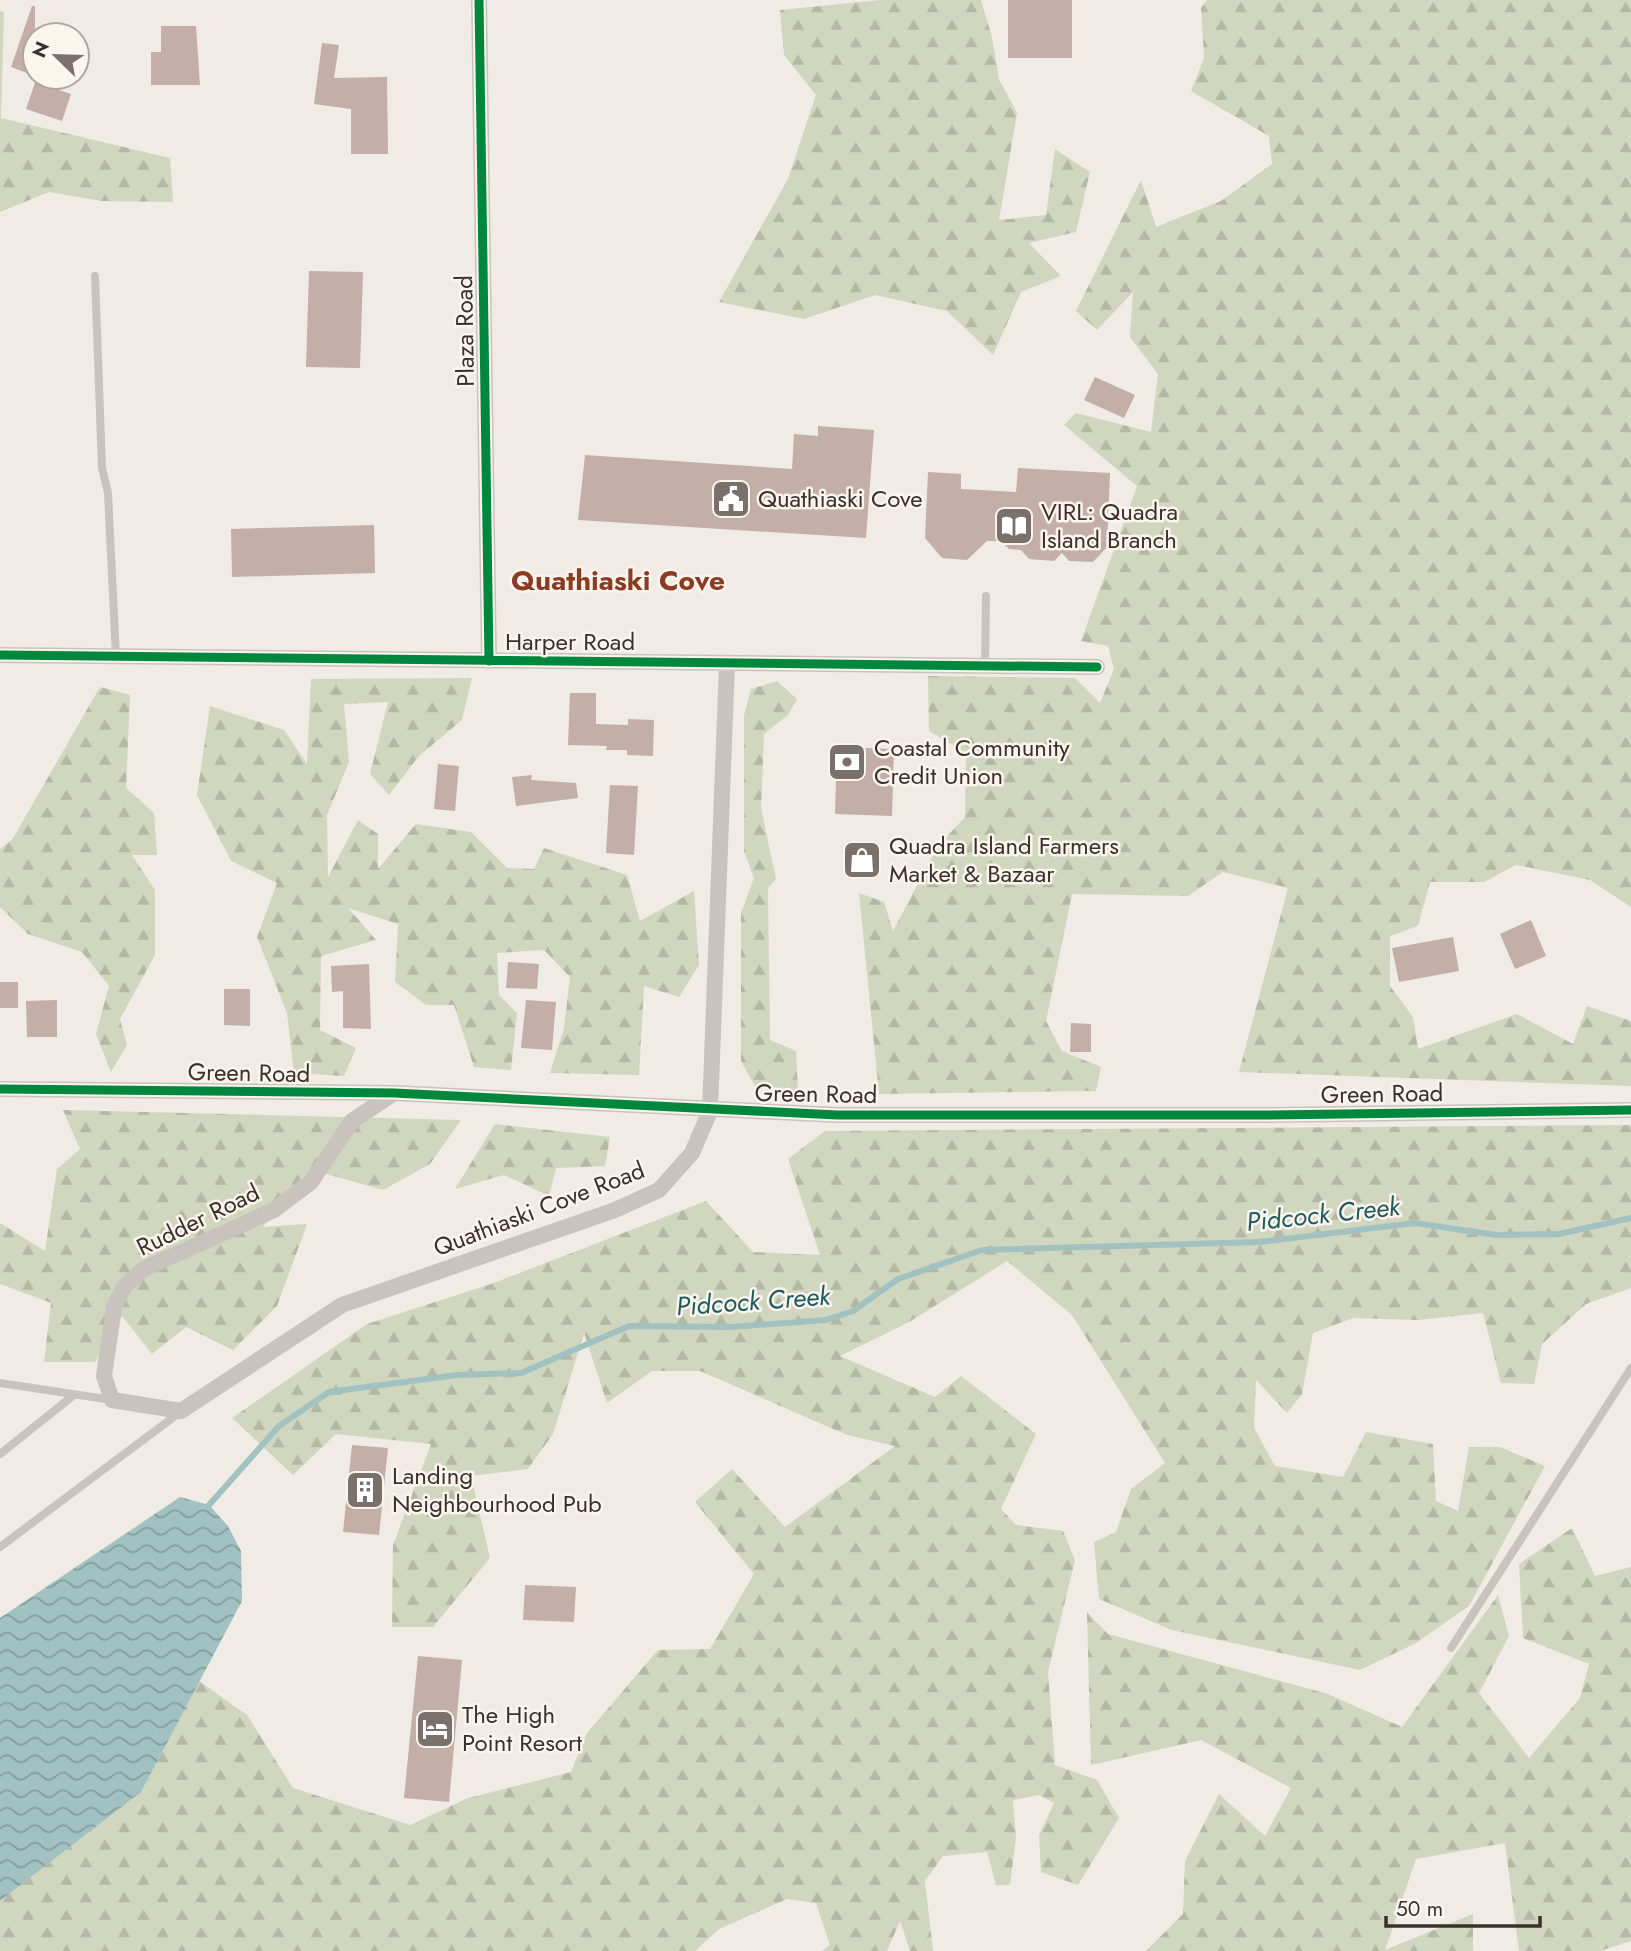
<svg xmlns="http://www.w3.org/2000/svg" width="1631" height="1951" font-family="Jost,sans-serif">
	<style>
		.forest { fill: url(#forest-firs) }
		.water { fill: url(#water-waves) }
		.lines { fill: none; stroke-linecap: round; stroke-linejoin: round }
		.stream { stroke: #a1c2c1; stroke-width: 6 }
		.building { fill: #c3afa7 }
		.service { stroke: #c9c3be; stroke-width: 8 }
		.minor { stroke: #c9c3be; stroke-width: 16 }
		.cycleway-casing { stroke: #fbf5ee; stroke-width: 13 }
		.cycleway { stroke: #00873e; stroke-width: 9 }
		.labels { text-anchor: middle; stroke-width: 5; stroke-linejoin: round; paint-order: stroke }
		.street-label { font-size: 24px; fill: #3b302b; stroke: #fbf5ee }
		.poi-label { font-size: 24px; fill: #3b302b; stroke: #fbf5ee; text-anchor: start }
		.water-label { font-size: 26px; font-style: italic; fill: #1f5a5e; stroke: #fbf5ee }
		.quarter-label { font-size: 28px; font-weight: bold; fill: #8c3b22; stroke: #fbf5ee }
	</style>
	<defs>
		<pattern id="forest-firs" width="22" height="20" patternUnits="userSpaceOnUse" patternTransform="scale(1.75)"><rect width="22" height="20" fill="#d1d6bf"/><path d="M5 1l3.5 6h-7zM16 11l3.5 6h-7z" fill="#b4b8a4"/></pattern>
		<pattern id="water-waves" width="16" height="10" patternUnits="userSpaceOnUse" patternTransform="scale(1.75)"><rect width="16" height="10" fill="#a1c2c1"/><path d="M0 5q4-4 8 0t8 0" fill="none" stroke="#849e9d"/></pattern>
	</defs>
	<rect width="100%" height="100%" fill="#f0ebe5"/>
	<path class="forest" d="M881 0H981L992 37 999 79 1017 113 999 220 1046 215 1055 149 1090 172 1076 232 1029 243 1061 276 1021 292 993 355 947 311 875 295 804 319 719 302 788 179 816 95 784 55 780 10Z
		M1207 0H1631V907L1590 880 1516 865 1484 882H1430L1418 926 1390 936V986L1413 1017 1418 1049 1517 1014 1573 1044 1587 1006 1631 1021V1086L1239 1072 1288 888 1223 872 1188 896 1072 894 1046 1021 1062 1051 1101 1067 1096 1091 879 1094 859 893 884 902 893 931 938 846 965 817 966 753 929 731 928 676 1075 678 1100 703 1114 669 1108 646 1081 641 1137 486 1064 425 1076 413 1151 432 1158 374 1130 337 1133 292 1097 330 1076 311 1141 180 1156 227 1221 201 1272 164 1269 136 1191 91 1204 58 1201 8Z
		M0 11 4 12 1 118 170 158 173 202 102 201 49 192 0 212Z
		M472 678 462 720 419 756 389 795 370 774 388 702 344 704 349 762 327 815 328 877 358 820 378 834V869L416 824 471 832 507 868 534 869 544 848 627 875 640 921 694 891 699 965 679 997 644 986 639 1075 550 1073 564 1028 570 977 544 950 497 953 499 995 517 1013 511 1070 474 1067 454 1005H426L395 982 398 924 348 908 376 940 321 956 320 1030 356 1048 344 1076 294 1073 287 1013 257 937 277 883 231 861 197 795 210 706 284 730 307 764 311 679Z
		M777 681 797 699 788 715 764 734 761 808 776 879 768 888 770 1040 796 1051 798 1093 756 1088 741 1061V913L754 878 744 851V716L751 689Z
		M100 687 130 695 126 788 154 813 157 855H132L155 890V955L120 1019 127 1045 111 1072 96 1034 109 986 82 952 28 934 0 907V849L12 840Z
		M63 1110 461 1120 430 1164 383 1190 312 1170 263 1227 307 1224 277 1306 233 1350 186 1327 152 1354 122 1316 95 1362H44L51 1303 0 1284V1223L45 1251 57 1169 80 1149Z
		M495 1124 610 1137 605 1166 556 1168 549 1196 504 1175 455 1189Z
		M1631 1125V1288L1586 1304 1542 1344 1534 1384 1501 1383 1483 1313 1418 1320 1353 1318 1313 1333 1302 1394 1287 1413 1256 1380 1254 1428 1275 1466 1343 1477 1366 1432 1433 1444 1436 1501 1458 1511 1469 1447H1500L1545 1466 1469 1606 1416 1643 1360 1670 1172 1630 1099 1599 1094 1542 1116 1532 1131 1489 1165 1463 1072 1315 1007 1261 909 1322 840 1356 935 1397 961 1376 1036 1434 1001 1509 1016 1525 1063 1531 1075 1560 1048 1672 1055 1765 1097 1780 1119 1818 1078 1885 1041 1872 1039 1835 1054 1803 1039 1795 1013 1800 1016 1838 1010 1885H996L987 1852 943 1856 925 1881 933 1951H910L900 1921 887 1951H822L830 1945 816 1903 787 1899 719 1929 695 1951H0V1901L141 1792 199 1681 247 1715 293 1788 410 1825 468 1798 571 1772 587 1733 658 1650 710 1649 754 1574 695 1502 732 1469 785 1527 895 1446 847 1435 700 1371H652L607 1403 584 1333 553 1434 528 1469 471 1476 490 1558 433 1627H392L393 1545 431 1444 336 1434 293 1475 232 1418 367 1324 494 1283 706 1201 753 1252 820 1255 788 1159 825 1131Z
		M1572 1528 1595 1576 1631 1567V1941L1600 1951H1519L1505 1843 1416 1859 1385 1950 1473 1914V1951H1146L1183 1914 1185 1861 1219 1794 1265 1836 1291 1788 1201 1740 1091 1765 1087 1612 1108 1634 1328 1694 1402 1727 1498 1595 1509 1636 1479 1693 1529 1758 1580 1698 1589 1664 1523 1638 1519 1564Z"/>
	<path class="water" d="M180 1497 209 1505 228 1526 241 1551 242 1601 141 1792 0 1901V1618Z"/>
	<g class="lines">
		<path class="stream" d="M209 1505 279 1426 329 1392 457 1375 521 1373 629 1326 731 1327 826 1320 853 1311 898 1279 982 1250 1259 1242 1415 1223 1496 1235 1559 1234 1631 1218"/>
	</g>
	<path class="building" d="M1008 0H1072V58H1008Z
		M32 6H35V76L11 67Z
		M161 26H196L200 85H151V52H161Z
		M322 43 339 45 334 78 387 77 388 154H351V109L314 104Z
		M37 77H63L59 90 71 94 62 121 26 109Z
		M309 271 363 272 360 368 306 367Z
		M1095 377 1135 395 1124 418 1084 400Z
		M818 426 874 430 866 538 578 520 585 455 792 469 794 434 818 436Z
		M1018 468 1110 473 1107 547 1093 562 1069 561 1062 553 1054 561 1029 559 1021 550 1009 549 1000 541H987L967 560 942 558 925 538 928 472 961 474V489L1016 492Z
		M374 525 375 573 232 577 231 529Z
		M570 693H596V724L628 725V719L654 720 653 756 627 755V750H606L607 746 568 745Z
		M837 747 894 749 892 816 835 814Z
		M438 764 459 766 455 811 434 809Z
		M532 775 531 780 576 783 578 798 516 806 512 777Z
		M610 785 638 786 634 855 606 853Z
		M1531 920 1546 956 1515 969 1500 934Z
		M1453 937 1459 971 1399 982 1392 948Z
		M508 962 539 964 537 989 506 988Z
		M369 964 371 1029 343 1028V991L332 992 331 966Z
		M0 982H18V1008H0Z
		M224 989H250V1026L224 1025Z
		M57 1000V1037H27L26 1001Z
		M526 1000 556 1002 552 1050 521 1048Z
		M1071 1023 1091 1024V1052H1070Z
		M352 1445 388 1448 379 1535 343 1532Z
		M525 1585 576 1587 574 1622 523 1620Z
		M418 1656 462 1660 449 1802 404 1798Z"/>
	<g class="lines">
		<path class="service" d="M95 276 102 468 108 493 116 656
			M985 666 986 596
			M0 1383 112 1400
			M0 1454 74 1395
			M0 1547 179 1413
			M1451 1648 1631 1368"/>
		<path class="minor" d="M479 0 489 661
			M0 655 1097 667
			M0 1089 394 1093 837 1115H1263L1631 1110
			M394 1093 352 1121 311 1182 274 1210 144 1269 124 1287 114 1307 104 1376 112 1400 181 1411 342 1305 615 1210 659 1190 692 1153 710 1111 727 663"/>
		<defs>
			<path id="cycleway" d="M479 0 489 661
				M0 655 1097 667
				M0 1089 394 1093 837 1115H1263L1631 1110"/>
		</defs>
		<use href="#cycleway" class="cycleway-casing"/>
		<use href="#cycleway" class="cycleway"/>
	</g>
	<defs>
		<symbol id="civic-square" viewBox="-11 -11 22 22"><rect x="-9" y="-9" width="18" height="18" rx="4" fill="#7a716c" stroke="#fbf5ee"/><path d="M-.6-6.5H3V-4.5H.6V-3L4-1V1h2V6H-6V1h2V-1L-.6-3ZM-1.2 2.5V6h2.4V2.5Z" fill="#fff"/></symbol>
		<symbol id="library-square" viewBox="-11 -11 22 22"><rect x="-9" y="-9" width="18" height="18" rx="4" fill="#7a716c" stroke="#fbf5ee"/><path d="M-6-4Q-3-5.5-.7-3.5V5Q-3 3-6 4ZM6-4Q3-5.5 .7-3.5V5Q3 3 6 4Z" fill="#fff"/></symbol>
		<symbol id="bank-square" viewBox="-11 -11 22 22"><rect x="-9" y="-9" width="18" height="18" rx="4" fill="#7a716c" stroke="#fbf5ee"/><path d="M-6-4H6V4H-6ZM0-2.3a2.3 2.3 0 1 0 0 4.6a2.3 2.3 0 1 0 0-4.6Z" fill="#fff"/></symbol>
		<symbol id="shop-square" viewBox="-11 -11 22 22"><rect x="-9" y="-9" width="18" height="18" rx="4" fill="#7a716c" stroke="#fbf5ee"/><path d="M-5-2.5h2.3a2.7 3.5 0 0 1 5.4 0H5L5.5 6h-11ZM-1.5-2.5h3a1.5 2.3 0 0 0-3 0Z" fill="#fff"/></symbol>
		<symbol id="building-square" viewBox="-11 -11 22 22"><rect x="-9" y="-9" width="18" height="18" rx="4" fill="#7a716c" stroke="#fbf5ee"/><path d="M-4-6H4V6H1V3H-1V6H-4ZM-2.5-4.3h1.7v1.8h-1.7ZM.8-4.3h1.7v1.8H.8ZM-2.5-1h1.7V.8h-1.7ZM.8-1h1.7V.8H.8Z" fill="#fff"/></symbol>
		<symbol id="hotel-square" viewBox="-11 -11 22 22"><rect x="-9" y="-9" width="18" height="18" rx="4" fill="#7a716c" stroke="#fbf5ee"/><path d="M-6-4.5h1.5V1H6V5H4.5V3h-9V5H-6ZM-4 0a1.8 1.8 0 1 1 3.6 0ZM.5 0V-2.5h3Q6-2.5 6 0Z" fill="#fff"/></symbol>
	</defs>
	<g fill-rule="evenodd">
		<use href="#civic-square" x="709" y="477" width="44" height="44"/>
		<use href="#library-square" x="992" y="504" width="44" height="44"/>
		<use href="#bank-square" x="825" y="740" width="44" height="44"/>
		<use href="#shop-square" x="840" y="838" width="44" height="44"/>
		<use href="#building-square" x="343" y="1468" width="44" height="44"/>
		<use href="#hotel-square" x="413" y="1707" width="44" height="44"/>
	</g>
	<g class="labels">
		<g class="street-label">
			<text transform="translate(465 331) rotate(-91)" y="8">Plaza Road</text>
			<text x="570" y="650">Harper Road</text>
			<text transform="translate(249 1073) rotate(1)" y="8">Green Road</text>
			<text transform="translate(816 1094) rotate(1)" y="8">Green Road</text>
			<text transform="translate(1382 1094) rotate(-1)" y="8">Green Road</text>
			<text transform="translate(539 1209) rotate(-21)" y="8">Quathiaski Cove Road</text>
			<text transform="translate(198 1220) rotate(-26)" y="8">Rudder Road</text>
		</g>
		<g class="poi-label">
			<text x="758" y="507">Quathiaski Cove</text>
			<text x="1041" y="520">VIRL: Quadra<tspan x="1041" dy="28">Island Branch</tspan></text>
			<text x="874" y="756">Coastal Community<tspan x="874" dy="28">Credit Union</tspan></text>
			<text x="889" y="854">Quadra Island Farmers<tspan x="889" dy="28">Market &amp; Bazaar</tspan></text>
			<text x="392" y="1484">Landing<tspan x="392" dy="28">Neighbourhood Pub</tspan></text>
			<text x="462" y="1723">The High<tspan x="462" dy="28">Point Resort</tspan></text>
		</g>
		<g class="water-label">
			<text transform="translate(1323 1214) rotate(-6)" y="9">Pidcock Creek</text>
			<text transform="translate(753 1301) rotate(-4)" y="9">Pidcock Creek</text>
		</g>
		<g class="quarter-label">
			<text x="618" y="590">Quathiaski Cove</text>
		</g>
	</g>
	<g transform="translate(56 56) rotate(293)"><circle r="33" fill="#fbf5ee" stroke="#aea6a0" stroke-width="2"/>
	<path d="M0-5L12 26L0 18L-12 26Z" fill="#7a716c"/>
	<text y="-10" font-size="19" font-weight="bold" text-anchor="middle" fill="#3b302b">N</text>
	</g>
	<path d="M1386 1916v10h154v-10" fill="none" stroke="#3b302b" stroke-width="3.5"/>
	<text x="1396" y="1916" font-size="21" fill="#3b302b" stroke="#fbf5ee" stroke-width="5" paint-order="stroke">50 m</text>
</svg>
